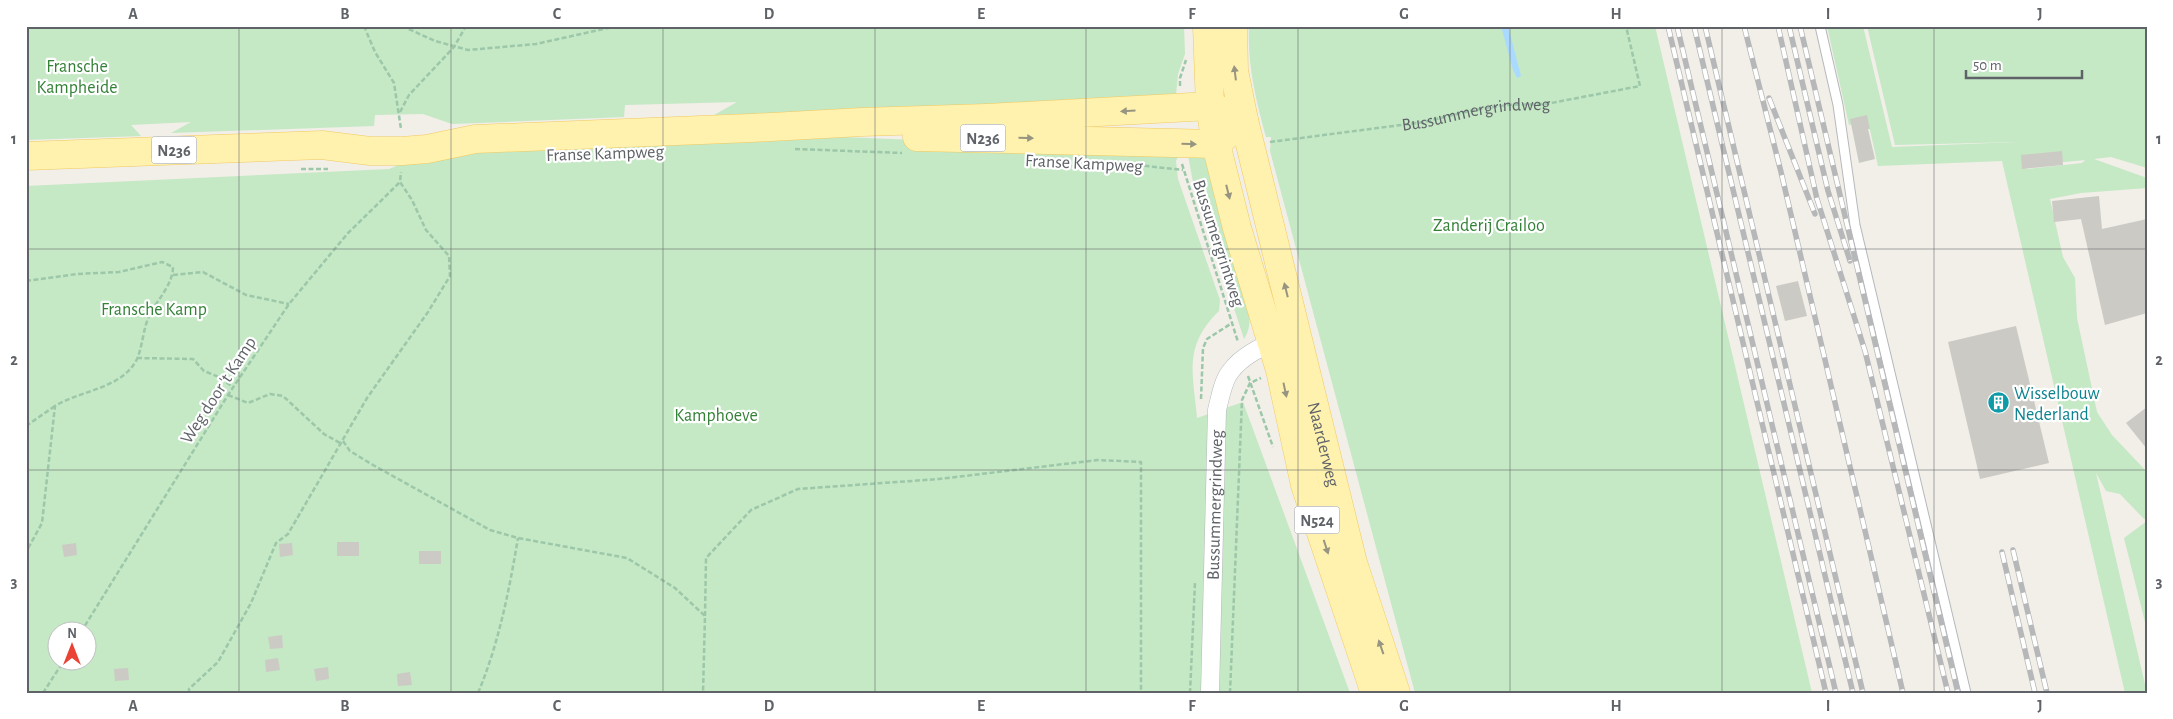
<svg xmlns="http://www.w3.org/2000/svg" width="2173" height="719" font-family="'Alegreya Sans',sans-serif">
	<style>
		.green { fill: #c5e8c5; fill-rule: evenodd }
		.water { fill: #aadaff }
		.building { fill: #cccac5 }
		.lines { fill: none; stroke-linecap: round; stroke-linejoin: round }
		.service-casing { stroke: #b5b8bc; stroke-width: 11 }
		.minor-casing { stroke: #b5b8bc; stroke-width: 19 }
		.primary-casing { stroke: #f2c960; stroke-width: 29 }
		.path { stroke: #9cc7a9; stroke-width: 2.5; stroke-dasharray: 5 2.5; stroke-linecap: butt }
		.service { stroke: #fff; stroke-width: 9 }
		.minor { stroke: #fff; stroke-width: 18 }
		.primary { stroke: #fff2af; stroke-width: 28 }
		.rail-casing { stroke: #b6b7b8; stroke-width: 5.5 }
		.rail { stroke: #fff; stroke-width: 4; stroke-dasharray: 11; stroke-linecap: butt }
		.oneway { fill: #979581 }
		.grid { fill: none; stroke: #5f6368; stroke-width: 1; stroke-opacity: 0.55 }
		.labels { text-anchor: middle; stroke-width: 4.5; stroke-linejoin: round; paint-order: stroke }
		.shield { fill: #fff; stroke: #8f9295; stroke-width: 1 }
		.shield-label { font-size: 16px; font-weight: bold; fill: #5f6368 }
		.park-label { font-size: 18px; fill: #348238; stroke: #fff }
		.street-label { font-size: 18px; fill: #5f6368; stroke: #fff }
		.culture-label { font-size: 18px; fill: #0d838f; stroke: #fff; text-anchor: start }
		.neatline { fill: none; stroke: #5f6368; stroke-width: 2 }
		.grid-label { font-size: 16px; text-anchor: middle; font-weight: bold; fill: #5f6368 }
	</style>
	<rect width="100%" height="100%" fill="#f1efe8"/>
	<path class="green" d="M26 26H1184L1185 54 1178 74 1176 95 985 109 714 115 737 102 625 105 624 117 452 124 423 114 375 115 374 126 171 133 191 122 131 125 141 136 26 140Z
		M1249 26H1655L1812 693H1415L1270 151 1271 137H1266C1256 101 1247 63 1249 26Z
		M1827 26H1863L1892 147 2017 142 1895 145 1867 26H2147V168L2111 157 2094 159 2147 178V188L2081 193 2050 199 2063 257 2075 278 2077 318 2097 412 2112 435 2147 472V518L2144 519 2120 494 2106 491 2096 473 2147 693H2125L2002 161 1878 166 1868 121 1849 125ZM2085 160 2082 163 2027 169 2025 166Z
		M794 135 1111 148 1179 154 1176 161 1178 179 1220 300 1219 311C1183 346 1193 373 1197 418L1243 402 1350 693H26V186L389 169 411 160 485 151ZM58 632H88V662H58Z
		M1187 150 1197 153 1210 162 1248 307C1250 319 1251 328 1244 339L1193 182Z
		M2147 521V630L2124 538Z"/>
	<path class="water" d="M1501 26H1508L1521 76 1517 78 1513 70Z"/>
	<path class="building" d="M1867 115 1870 129H1868L1875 159 1859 163 1850 119Z
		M2062 151 2063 165 2022 169 2021 155Z
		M2099 196 2102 229 2147 219V313L2105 325 2081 219 2054 222 2052 201Z
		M1798 281 1807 316 1785 321 1776 286Z
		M2016 326 2049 463 1980 479 1948 342Z
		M2147 407V449L2126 423Z
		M337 542H359V556H337Z
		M76 543 77 555 64 557 62 545Z
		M292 543 293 555 280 557 279 544Z
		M419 551H441V564H419Z
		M282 635 283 648 270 649 268 637Z
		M278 658 280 670 266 672 265 660Z
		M328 667 329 679 316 681 314 669Z
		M128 668 129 680 115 681 114 669Z
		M410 672 412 685 398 686 397 674Z"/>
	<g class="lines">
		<defs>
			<path id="service" d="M1820 26 1838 105 1855 225 1966 693"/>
			<g id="minor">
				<path id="s2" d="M1210 693 1217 410C1220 398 1223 381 1230 372 1241 357 1262 345 1280 341"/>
			</g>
			<g id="primary">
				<path d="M1207 26 1210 106 1216 144 1237 228 1280 370 1305 485 1375 693"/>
				<path id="s3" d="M1233 26 1234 71 1244 120 1353 563 1396 693"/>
				<path d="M917 137 1216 144 1229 133"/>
				<path d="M26 156 322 145 370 151H402L427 149 475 139 751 128 862 122 987 118 1210 106 1244 120"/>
			</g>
		</defs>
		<use href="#service" class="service-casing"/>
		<use href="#minor" class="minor-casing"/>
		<use href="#primary" class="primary-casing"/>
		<g class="path">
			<path d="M364 26 375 52 394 83 401 129"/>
			<path d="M402 26 435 41 468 50 536 44 617 26"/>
			<path d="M1180 86V78L1186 60"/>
			<path d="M400 112 409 95 454 47 466 26"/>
			<path id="s1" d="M1270 142 1424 122 1474 110 1507 105 1546 104 1640 86 1626 26"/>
			<path d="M795 149 902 153"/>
			<path d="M1182 164 1238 342"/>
			<path d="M1137 165 1183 170"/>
			<path d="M301 169H328"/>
			<path d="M173 275 203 272 246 295 289 304"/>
			<path d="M26 281 77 274 119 272 162 262 173 267C173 284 158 299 150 314 143 328 143 345 137 359 122 389 81 390 55 406L42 523 26 552"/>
			<path d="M137 358 193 359 204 371 219 377 233 387"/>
			<path d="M1248 376 1273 447"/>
			<path d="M228 395 248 403 270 394 283 396 324 434 340 443"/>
			<path d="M1201 399 1203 348 1207 339 1232 323"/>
			<path d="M26 426 55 406"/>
			<path d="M343 441 350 451 373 465 490 530 518 538 627 558 675 588 705 616 703 693"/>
			<path d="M705 616 706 558 751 510 798 489 939 479 1098 460 1141 462V693"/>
			<path d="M81 632 228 395 289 304 348 233 400 182"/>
			<path d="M43 693 63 662"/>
			<path d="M189 693V689L218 662 251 603 276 543 288 534 367 398 428 312 450 276 449 256 426 230 412 200 400 182 401 172"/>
			<path d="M478 693C499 643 509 591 518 538"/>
			<path d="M1190 693 1195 582"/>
			<path d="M1230 693 1242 400 1250 383 1261 378"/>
		</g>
		<use href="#service" class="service"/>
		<use href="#minor" class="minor"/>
		<use href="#primary" class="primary"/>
		<defs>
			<path id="rail" d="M1668 26 1826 693
				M1677 26 1836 693
				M1694 26 1853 693
				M1705 26 1863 693
				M1744 26 1781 172 1903 693
				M1778 26 1817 199 1865 351 1948 693
				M1789 26 1828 191 1850 261
				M1800 26 1958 693
				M1769 98 1815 214
				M2013 550 2047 693
				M2002 552 2035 693"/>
		</defs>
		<use href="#rail" class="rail-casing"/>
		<use href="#rail" class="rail"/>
	</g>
	<defs><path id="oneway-solid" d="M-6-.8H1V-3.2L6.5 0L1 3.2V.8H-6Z" transform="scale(1.25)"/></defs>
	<g class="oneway">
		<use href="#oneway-solid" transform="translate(1235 73) rotate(-97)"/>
		<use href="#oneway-solid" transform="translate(1128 111) rotate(177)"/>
		<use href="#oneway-solid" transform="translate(1026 138) rotate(2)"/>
		<use href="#oneway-solid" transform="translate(1189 144) rotate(1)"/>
		<use href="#oneway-solid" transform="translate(1228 192) rotate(76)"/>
		<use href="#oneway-solid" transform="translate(1286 290) rotate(-104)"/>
		<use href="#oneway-solid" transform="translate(1285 390) rotate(78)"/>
		<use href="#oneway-solid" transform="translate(1326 547) rotate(72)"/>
		<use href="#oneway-solid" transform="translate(1381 647) rotate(-109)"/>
	</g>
	<path class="grid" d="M239 26V693M451 26V693M663 26V693M875 26V693M1086 26V693M1298 26V693M1510 26V693M1722 26V693M1934 26V693M26 249H2147M26 470H2147"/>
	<defs>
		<symbol id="building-disc" viewBox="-11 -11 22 22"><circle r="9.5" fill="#0f9aa8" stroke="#fff"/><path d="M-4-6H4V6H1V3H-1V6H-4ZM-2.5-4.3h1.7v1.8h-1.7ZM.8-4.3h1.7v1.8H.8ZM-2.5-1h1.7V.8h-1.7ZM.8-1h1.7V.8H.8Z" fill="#fff"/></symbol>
	</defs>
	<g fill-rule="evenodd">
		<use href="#building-disc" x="1986" y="390" width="25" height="25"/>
	</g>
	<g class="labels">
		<g class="shield">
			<rect x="960.5" y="124.5" width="45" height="27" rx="4"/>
			<rect x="151.5" y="136.5" width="45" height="27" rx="4"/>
			<rect x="1294.5" y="506.5" width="45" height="27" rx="4"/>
		</g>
		<g class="shield-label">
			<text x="983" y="144">N236</text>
			<text x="174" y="156">N236</text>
			<text x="1317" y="526">N524</text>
		</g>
		<g class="park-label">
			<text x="77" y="72">Fransche<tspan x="77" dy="21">Kampheide</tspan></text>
			<text x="1489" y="231">Zanderij Crailoo</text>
			<text x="154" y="315">Fransche Kamp</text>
			<text x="716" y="421">Kamphoeve</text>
		</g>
		<g class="street-label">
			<text dy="6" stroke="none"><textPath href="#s1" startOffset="208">Bussummergrindweg</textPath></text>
			<text transform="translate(605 153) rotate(-2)" y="6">Franse Kampweg</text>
			<text transform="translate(1084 163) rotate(3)" y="6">Franse Kampweg</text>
			<text transform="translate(1219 243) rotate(72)" y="6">Bussumergrintweg</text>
			<text transform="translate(218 390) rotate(-57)" y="6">Weg door 't Kamp</text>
			<text dy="6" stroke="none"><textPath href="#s3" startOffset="429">Naarderweg</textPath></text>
			<text dy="6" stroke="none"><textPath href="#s2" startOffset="188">Bussummergrindweg</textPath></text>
		</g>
		<g class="culture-label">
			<text x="2014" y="399">Wisselbouw<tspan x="2014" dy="21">Nederland</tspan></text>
		</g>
	</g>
	<rect width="2173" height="719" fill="none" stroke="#ffffff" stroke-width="55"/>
	<g transform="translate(72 646)"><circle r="24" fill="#ffffff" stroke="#bfc1c3"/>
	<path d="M0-4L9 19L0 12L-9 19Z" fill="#ea4335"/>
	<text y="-8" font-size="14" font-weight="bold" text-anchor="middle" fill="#5f6368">N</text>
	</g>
	<path d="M1966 70v8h116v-8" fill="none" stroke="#5f6368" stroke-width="2.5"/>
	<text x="1973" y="70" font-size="15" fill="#5f6368" stroke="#ffffff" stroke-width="4" paint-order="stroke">50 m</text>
	<rect x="28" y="28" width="2118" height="664" class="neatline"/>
	<g class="grid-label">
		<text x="133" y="19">A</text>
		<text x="345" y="19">B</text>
		<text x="557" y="19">C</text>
		<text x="769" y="19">D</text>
		<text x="981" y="19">E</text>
		<text x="1192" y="19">F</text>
		<text x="1404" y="19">G</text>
		<text x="1616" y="19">H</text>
		<text x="1828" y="19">I</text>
		<text x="2040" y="19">J</text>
		<text x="14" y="144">1</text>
		<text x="2159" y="144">1</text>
		<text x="14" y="365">2</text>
		<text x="2159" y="365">2</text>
		<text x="14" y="587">3</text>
		<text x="2159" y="587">3</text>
		<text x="133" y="711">A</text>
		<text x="345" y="711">B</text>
		<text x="557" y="711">C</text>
		<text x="769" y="711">D</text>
		<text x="981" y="711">E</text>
		<text x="1192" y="711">F</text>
		<text x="1404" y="711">G</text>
		<text x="1616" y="711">H</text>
		<text x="1828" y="711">I</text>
		<text x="2040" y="711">J</text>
	</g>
</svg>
